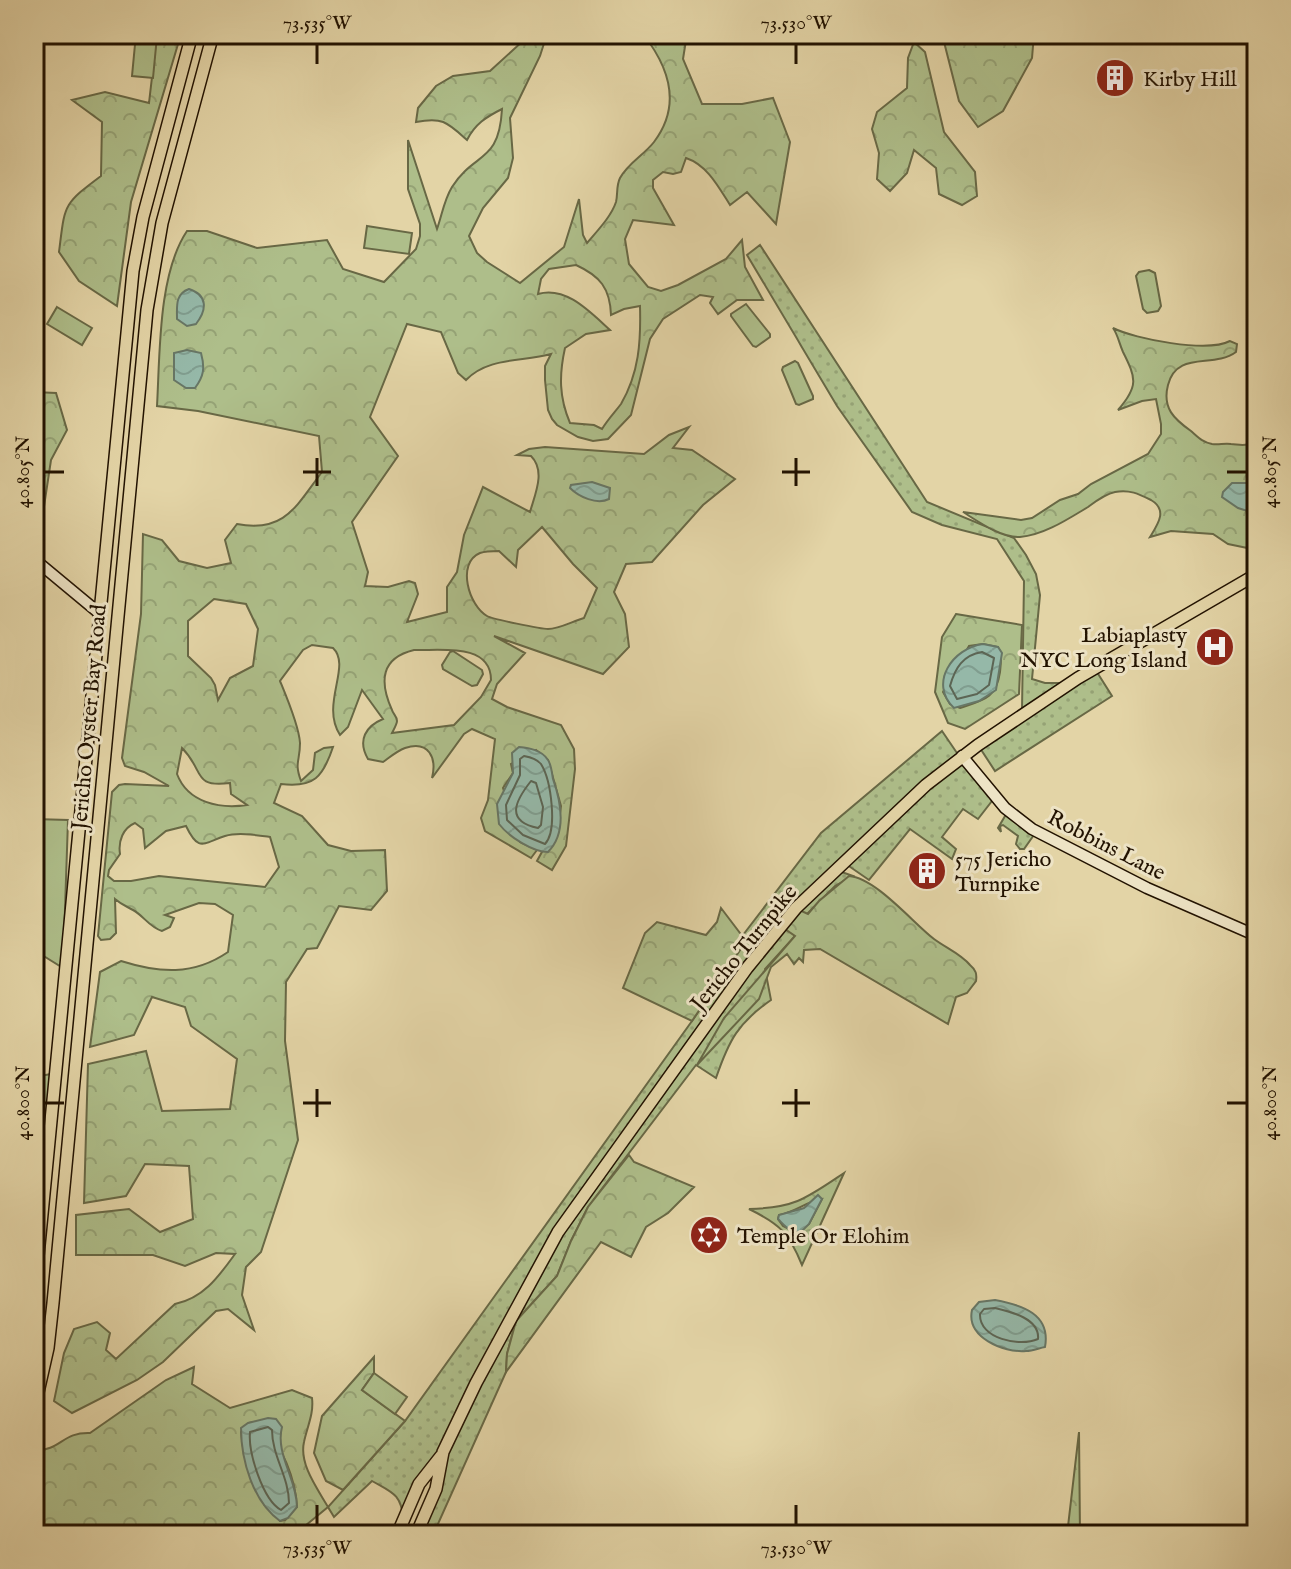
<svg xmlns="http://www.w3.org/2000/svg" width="1291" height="1569" font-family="'IM FELL English',serif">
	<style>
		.grass { fill: url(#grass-dots); stroke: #686845; stroke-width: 2 }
		.forest { fill: url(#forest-crowns); stroke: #686845; stroke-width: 2; fill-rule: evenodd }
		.pitch { fill: #aebe8a; stroke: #686845; stroke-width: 2 }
		.water { fill: url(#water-waves); stroke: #677665; stroke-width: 2 }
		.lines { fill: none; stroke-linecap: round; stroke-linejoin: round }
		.shore { stroke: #5c6554; stroke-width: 2 }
		.secondary-casing { stroke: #221200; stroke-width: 13 }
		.primary-casing { stroke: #221200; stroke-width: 14 }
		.secondary { stroke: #ede3c5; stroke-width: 10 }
		.primary { stroke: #e3d4a6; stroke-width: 11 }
		.ticks { fill: none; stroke: #221200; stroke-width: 3 }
		.labels { text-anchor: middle; stroke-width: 6; stroke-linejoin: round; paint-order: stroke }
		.poi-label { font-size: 22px; fill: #221200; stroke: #ede3c5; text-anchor: start }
		.street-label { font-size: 22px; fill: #221200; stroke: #ede3c5 }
		.neatline { fill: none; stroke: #221200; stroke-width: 3 }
		.ticks-label { font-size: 20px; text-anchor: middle; fill: #221200 }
	</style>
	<defs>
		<pattern id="grass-dots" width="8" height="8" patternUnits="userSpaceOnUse" patternTransform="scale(2)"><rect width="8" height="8" fill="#aebe8a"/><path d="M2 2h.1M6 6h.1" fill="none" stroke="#95a275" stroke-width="1.8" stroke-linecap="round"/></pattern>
		<pattern id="forest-crowns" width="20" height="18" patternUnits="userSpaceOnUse" patternTransform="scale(2)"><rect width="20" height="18" fill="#aebe8a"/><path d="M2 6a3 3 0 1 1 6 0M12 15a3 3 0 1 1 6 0" fill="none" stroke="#95a275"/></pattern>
		<pattern id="water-waves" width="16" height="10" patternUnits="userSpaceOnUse" patternTransform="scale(2)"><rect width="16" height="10" fill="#95b8a8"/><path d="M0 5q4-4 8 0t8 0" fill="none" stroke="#809d8f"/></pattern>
	</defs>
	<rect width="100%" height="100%" fill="#e3d4a6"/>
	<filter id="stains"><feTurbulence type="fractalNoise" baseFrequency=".0025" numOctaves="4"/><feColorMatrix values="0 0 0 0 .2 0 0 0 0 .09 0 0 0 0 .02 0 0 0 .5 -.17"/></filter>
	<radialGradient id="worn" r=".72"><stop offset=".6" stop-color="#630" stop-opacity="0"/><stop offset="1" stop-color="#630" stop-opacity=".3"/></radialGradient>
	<path class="grass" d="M760 245 927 502 1014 538 1026 555 1036 574 1040 595 1032 679 1045 683H1065L1022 710 1024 581 997 539 942 525 912 512 837 406 747 255Z
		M1095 669 1112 696 995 771 978 745Z
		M942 731 959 756 995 797 978 819 963 809 942 837 956 849 952 859 910 829 869 880 843 862 836 870 853 876 835 886 807 914 782 927 796 935 765 969 771 1000C738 1023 729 1040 716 1078L696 1065 588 1207 571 1241 557 1276 516 1321 507 1354 506 1372 433 1535H419L443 1455 403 1519C402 1494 391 1492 372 1481L334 1517 328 1507 405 1421 692 1021 746 941 743 935 821 833Z
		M1008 811 1036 832 1024 849H1020L1016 844 1018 836 1003 825 1000 826 1001 832 998 828Z"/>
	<path class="forest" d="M157 34H181L131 202 117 306 79 281 59 252C65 205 62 205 101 176L102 122 72 100 105 92 149 103Z
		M526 34H547L540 56 510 118 513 158 508 178 483 208 469 236 477 253 487 262 520 283 564 247 579 199 583 235 587 243C597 231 611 217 616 202 618 194 616 186 620 178 628 163 644 155 654 142 682 105 669 67 643 34H687L683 59 702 104H742L773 98 790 142 776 224 747 192 730 205C718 186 707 165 686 158L681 172 673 174 663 172 653 180V188L674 225 633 220 625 239 629 264 648 287 661 291 678 285 726 259 742 240 745 267 763 300H737L718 314 710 303 713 297 700 295 663 319 650 339 631 415 608 439 593 441 578 437 557 425 552 419 548 410 545 380V366L551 354C522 362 488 357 466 380L458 373 441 332 407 324 370 417 398 456 352 522 368 572 365 586 388 587 409 581 415 583 418 594 407 622 447 612V587L457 572 464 535 483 487 530 512C535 494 546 471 531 456L517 455 529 449 545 447 644 454 669 435 689 427 673 448 692 450 735 479 703 505 652 562 626 564 614 592 625 614 629 647 603 674 494 636 525 653 497 684 492 699 507 707 561 725 574 749 575 769 566 846 552 870 537 861 559 821 561 806 548 760 536 750 511 764 513 773 503 788 520 842 537 850 531 858 485 831 481 818 488 800 495 739 472 729 464 734 432 778C437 758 429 740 405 748 397 751 390 757 383 762L368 759C357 740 366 726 383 719L362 690 348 727 340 735C320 704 352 666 333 648L312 645 303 650 280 681C287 698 299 726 300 743 300 762 294 762 301 781L313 770 315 753 324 748 333 747C323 777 314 788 281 784L274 803 302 816 328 845 351 851 385 850 387 891 371 910 339 906 317 948 307 949 286 982 285 1041 298 1140 261 1252 246 1267 242 1295 254 1330 228 1309 216 1311 163 1362 137 1380 72 1413 54 1401 64 1353 74 1329 97 1322 110 1333 106 1350 116 1359 175 1304C204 1298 219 1276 235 1254L216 1253 185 1266 153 1255H76V1215L129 1209 160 1232 193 1219 189 1166 145 1164 126 1196 84 1203 88 1064 146 1051 162 1111 230 1109 237 1059 191 1026 185 1007 152 997 134 1035 90 1047 100 972 121 961C159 973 193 976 228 952L233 915 215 904 199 903 165 915 174 918 170 927 162 931C149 927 144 916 133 910 126 906 122 905 115 899L116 933 110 939 101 940 98 936 112 792 119 785 125 784 169 786 144 772 125 766 122 758 141 614 143 534 162 540 179 561 207 568 231 563 225 540 237 524C285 533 296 506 322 472L319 436 198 411 157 406C160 354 158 274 187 231H207L257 248 327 240 343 269 384 282 416 249 420 236V224L408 189V140L437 229C442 215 444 200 452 187 475 151 499 164 502 109 486 117 475 124 467 140 447 122 443 117 416 122L418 108 436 86 453 76 490 71 524 40ZM576 265C600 276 610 288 611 315L624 309 640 306C641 342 639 373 621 404 615 412 608 419 602 429L594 425 570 423C559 397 559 375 565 348L586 334 610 330C589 311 566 286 538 294L541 279 549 269ZM542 527 573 564 597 588 584 618C573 621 559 629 548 629 541 629 492 619 487 616 469 606 456 563 480 553 486 551 493 551 499 551L516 567 518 550ZM214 599 246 604 258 629 253 666 230 678 218 700 215 685 211 678 188 656V621ZM414 650C439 651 491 642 491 680L481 697 454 725 392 733C393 731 397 724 397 721 397 716 393 714 392 710 379 681 381 658 414 650ZM182 748C205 771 192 788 230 783L231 794 247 805C220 809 188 803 177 774ZM135 823 143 829 145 848 166 831 186 826C199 853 203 843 225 836 238 832 256 835 270 837L279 867 265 887 159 876 131 881H114L108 876 109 870 120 854C118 841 123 828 135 823Z
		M942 34H1034L1032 58 1003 111 978 127 959 101Z
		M914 42 925 52 944 132 975 172 977 196 962 205 939 194 936 168 914 150 907 173 890 191 877 179 879 153 872 129 877 112 907 88 908 58Z
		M1113 328C1135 339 1207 353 1230 341L1237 344 1236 352C1213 369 1177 350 1168 385 1162 408 1174 419 1191 431 1198 437 1202 442 1212 444 1219 445 1224 443 1231 444 1244 445 1249 448 1257 435V483L1251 513 1257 514V550L1228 544 1213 534 1171 531 1150 537C1158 524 1168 510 1151 500 1139 494 1129 489 1115 492 1105 494 1096 501 1088 507 1068 519 1044 535 1020 537 1001 538 979 522 963 512L1021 520 1032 518 1060 500 1078 494 1091 484 1148 454 1161 434V424L1156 399 1142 401 1118 410C1139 386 1136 378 1123 352 1119 343 1118 335 1113 328Z
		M34 392 56 393 67 430 51 460 37 553 34 550Z
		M956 614 1022 625 1019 694 965 729 948 723 935 692 942 637ZM983 644 998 647C1002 657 1001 662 1000 672 996 699 983 700 960 708L950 704 943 692 969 646Z
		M849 876C876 878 913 923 934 939 946 948 961 954 970 965 976 970 977 974 976 981L967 993 956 997 948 1024 820 949 804 950 803 962 799 958 794 964 787 954 771 967 759 999 697 1065 724 1018 795 936 782 927 797 909 808 914 819 901Z
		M721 908 746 941 692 1021 623 988 645 933 657 922 706 935 717 922Z
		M629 1155 634 1162 694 1187 668 1213 646 1227 631 1257 601 1242 506 1372 507 1354 516 1321 557 1276 571 1241 588 1207Z
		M844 1173 802 1265C789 1233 780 1224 749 1209 795 1208 807 1198 844 1173ZM822 1199 809 1224 795 1232 783 1226 778 1219 779 1215C796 1212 807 1201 822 1199Z
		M374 1357V1373L362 1390 405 1421 343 1490 326 1481 314 1453 322 1416Z
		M194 1367 192 1384 230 1408 292 1390 312 1398C314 1414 307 1427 304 1442 299 1464 317 1488 328 1507L294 1535H34V1451C62 1450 62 1432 90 1433L166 1380ZM261 1421C281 1446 295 1474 297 1507L285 1520 280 1521C257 1491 244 1470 241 1432L249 1423Z
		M1079 1432 1080 1535H1067Z"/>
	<path class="pitch" d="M136 34 157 36 153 78 132 76Z
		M367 226 412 233 409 254 364 248Z
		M1149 270 1155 273 1161 306 1158 311 1147 313 1143 309 1136 276 1139 272Z
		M746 304 770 334V337L756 347 753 346 731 316V314Z
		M57 307 92 328 82 345 47 324Z
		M795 361 798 363 813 396V399L799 405 796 404 782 370 783 367Z
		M453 651 482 670 483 674 477 685 472 686 443 669 442 665 450 652Z
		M34 819 68 820 63 968 34 950Z
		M51 1074 44 1139 34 1136V1077Z
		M374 1373 407 1397 395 1414 362 1390Z"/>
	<path class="water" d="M189 289C208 295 207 310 196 324L187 326 177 319C177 306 175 294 189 289Z
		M187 350 201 353C205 368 204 376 195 388H186L174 380V353Z
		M592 482 610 488 609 499C597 505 579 497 570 488L571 485Z
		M1232 483H1257V514L1238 508 1222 497 1223 492Z
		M983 644 998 647 1002 653 996 690 979 701 954 708C928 683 953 648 983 644Z
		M519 747C529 748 542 750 548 760 551 764 552 773 553 779 561 802 567 833 548 852 533 852 509 837 499 824L497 804 513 773 512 753Z
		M818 1195 822 1199 809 1224 801 1232C790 1233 785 1226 778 1219L779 1215 804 1208Z
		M995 1300C1022 1305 1051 1314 1045 1347 1039 1348 1033 1351 1026 1351 1003 1353 966 1337 972 1310L979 1302Z
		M268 1418 276 1419 282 1427C275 1454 297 1479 297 1507L288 1518 280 1521C253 1502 241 1460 241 1428L248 1423Z"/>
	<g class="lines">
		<path class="shore" d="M982 652 994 658 989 685 977 694 957 699 950 686C955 668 963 655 982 652Z
			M524 756C530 757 537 759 541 764 551 780 558 830 545 844L523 835 507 820 506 805 520 775V759Z
			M531 781 536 783 543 807 541 825 538 828C504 821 516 800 531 781Z
			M995 1308C1012 1312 1040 1319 1038 1339 1020 1347 979 1339 980 1314L984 1309Z
			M268 1427 272 1430C272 1456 289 1477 289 1503L281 1510C263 1500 248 1453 250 1432Z"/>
		<defs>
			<path id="secondary" d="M34 559 99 613
				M962 756 1005 808 1032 829 1147 888 1257 936"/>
			<path id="primary" d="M34 1297 133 271 143 217 192 34
				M34 1410 48 1348 53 1303 147 310 162 223 213 34
				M397 1535 419 1484 441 1456
				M416 1535 436 1489 443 1452 476 1383 558 1232 747 968 796 908 926 785 978 745 1078 678 1257 574"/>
		</defs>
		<use href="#secondary" class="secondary-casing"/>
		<use href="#primary" class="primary-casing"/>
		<use href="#secondary" class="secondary"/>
		<use href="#primary" class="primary"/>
	</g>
	<path class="ticks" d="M317 44V64M796 44V64M317 458V486M796 458V486M44 472H64M303 472H331M782 472H810M1227 472H1247M317 1089V1117M796 1089V1117M44 1103H64M303 1103H331M782 1103H810M1227 1103H1247M317 1505V1525M796 1505V1525"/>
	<defs>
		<symbol id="building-disc" viewBox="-11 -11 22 22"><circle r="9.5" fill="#8f2418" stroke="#ede3c5"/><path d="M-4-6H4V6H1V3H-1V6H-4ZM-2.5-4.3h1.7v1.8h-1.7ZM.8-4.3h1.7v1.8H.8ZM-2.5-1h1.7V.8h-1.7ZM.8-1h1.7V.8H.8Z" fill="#fff"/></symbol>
		<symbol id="hospital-disc" viewBox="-11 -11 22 22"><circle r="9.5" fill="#8f2418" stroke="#ede3c5"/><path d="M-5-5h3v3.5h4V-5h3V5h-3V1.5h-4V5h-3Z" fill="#fff"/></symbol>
		<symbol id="synagogue-disc" viewBox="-11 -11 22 22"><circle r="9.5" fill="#8f2418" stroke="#ede3c5"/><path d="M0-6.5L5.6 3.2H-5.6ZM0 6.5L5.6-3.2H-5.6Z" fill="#fff"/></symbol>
	</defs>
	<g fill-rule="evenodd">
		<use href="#building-disc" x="1093" y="56" width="44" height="44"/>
		<use href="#hospital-disc" x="1193" y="625" width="44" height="44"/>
		<use href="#building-disc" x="905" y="849" width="44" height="44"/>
		<use href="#synagogue-disc" x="687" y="1213" width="44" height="44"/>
	</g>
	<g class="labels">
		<g class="poi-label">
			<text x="1143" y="86">Kirby Hill</text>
			<text x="1187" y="642" text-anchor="end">Labiaplasty<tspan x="1187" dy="25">NYC Long Island</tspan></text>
			<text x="955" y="866">575 Jericho<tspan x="955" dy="25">Turnpike</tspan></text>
			<text x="737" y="1243">Temple Or Elohim</text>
		</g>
		<g class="street-label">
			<text transform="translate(88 717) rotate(-85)" y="8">Jericho Oyster Bay Road</text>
			<text transform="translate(1107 844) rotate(27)" y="8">Robbins Lane</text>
			<text transform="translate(743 947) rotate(-51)" y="8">Jericho Turnpike</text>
		</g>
	</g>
	<rect width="1291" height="1569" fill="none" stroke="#e3d4a6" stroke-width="88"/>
	<rect x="44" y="44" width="1203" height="1481" class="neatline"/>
	<g class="ticks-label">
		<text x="317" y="29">73.535°W</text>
		<text x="796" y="29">73.530°W</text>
		<text transform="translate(22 472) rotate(-90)" y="7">40.805°N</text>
		<text transform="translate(1269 472) rotate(-90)" y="7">40.805°N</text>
		<text transform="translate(22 1103) rotate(-90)" y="7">40.800°N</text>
		<text transform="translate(1269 1103) rotate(-90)" y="7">40.800°N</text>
		<text x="317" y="1554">73.535°W</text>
		<text x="796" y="1554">73.530°W</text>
	</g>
	<rect width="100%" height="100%" filter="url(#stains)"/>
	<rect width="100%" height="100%" fill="url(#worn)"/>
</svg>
